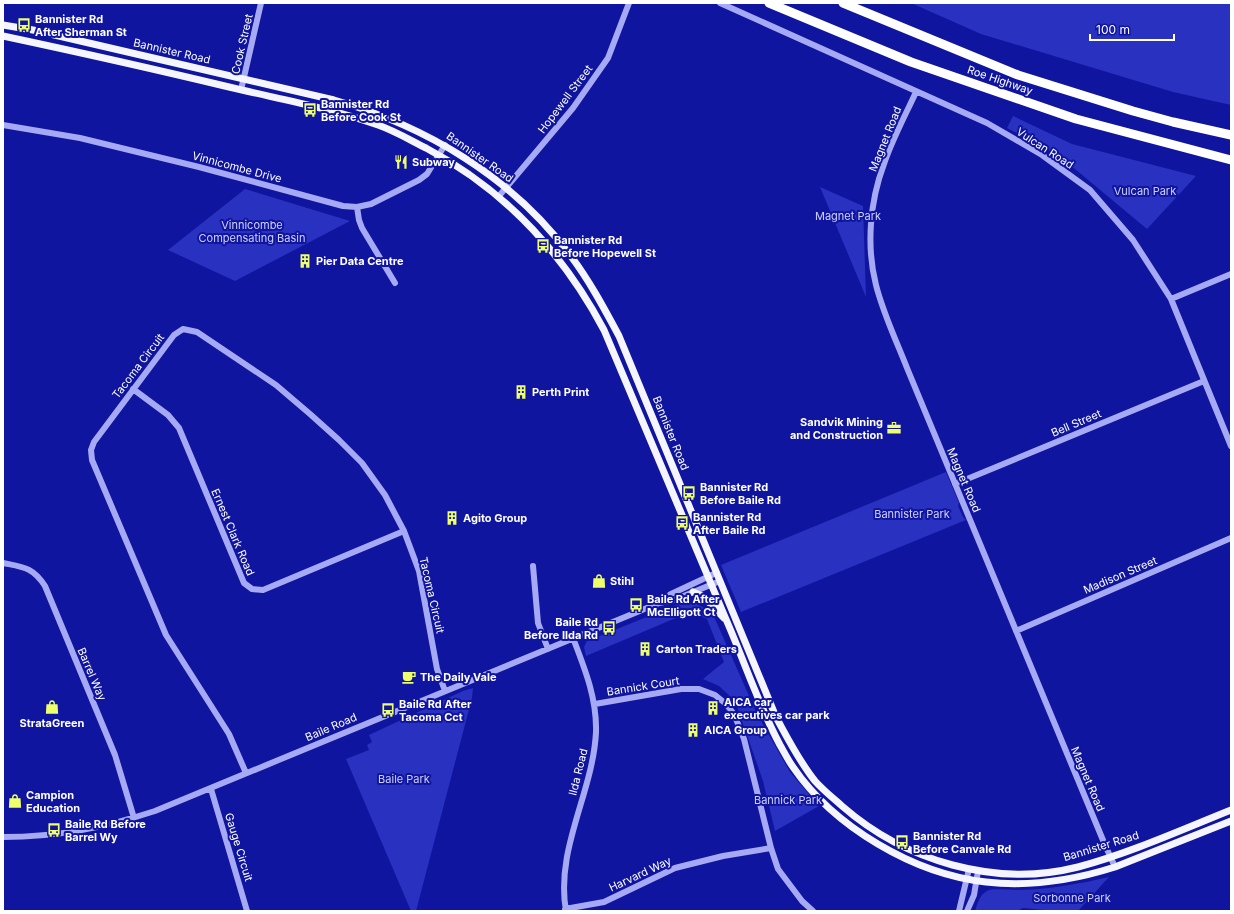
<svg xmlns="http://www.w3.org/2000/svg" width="1234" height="914" font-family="Inter,sans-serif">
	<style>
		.green { fill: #2931c0 }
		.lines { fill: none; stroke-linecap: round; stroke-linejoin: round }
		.minor { stroke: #a6aaf5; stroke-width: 6 }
		.major { stroke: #f5f5ff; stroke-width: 7 }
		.highway { stroke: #fff; stroke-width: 9 }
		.labels { text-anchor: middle; stroke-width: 4; stroke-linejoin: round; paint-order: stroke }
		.poi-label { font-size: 11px; font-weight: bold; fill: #fff; stroke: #10159f; text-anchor: start }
		.street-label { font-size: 11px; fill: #fff; stroke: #10159f }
		.park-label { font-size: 11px; fill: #cfd2fe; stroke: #10159f }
	</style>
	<rect width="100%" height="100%" fill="#10159f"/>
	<path class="green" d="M911 3H1231V105L1173 92 981 34Z
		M1013 116 1072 144 1196 176 1147 229 1069 164 1044 147 1007 128Z
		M820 187 863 206 866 297Z
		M245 189 350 221 235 281 168 250Z
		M946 472 959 503 958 506 963 517 966 520 741 612 721 565Z
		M689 600 712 612 757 714 790 772 819 806 775 831 763 781 735 701 719 686 703 679 724 662 707 619 690 612 586 656 584 647 587 641Z
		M473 688 472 698 416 911H411L346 759 369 750 367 745 372 742 369 735 463 691Z
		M1109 877 1078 911H1054L1023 908 1017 911H975C978 903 979 895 987 891 992 888 1008 890 1015 890 1046 890 1079 884 1109 877Z"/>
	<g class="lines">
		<path class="minor" d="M720 3 987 123 1042 155 1090 190 1133 240 1171 299 1231 446
			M241 90 261 3
			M916 92C905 116 892 140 884 164 870 201 866 246 876 285 883 313 896 340 907 368L1105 845 1115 867
			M3 125 80 138 199 167 343 206 357 207 371 204 419 180 427 174 445 145
			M499 196 573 108 608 58 629 3
			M357 207 359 220 362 228 395 283
			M1171 299 1231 274
			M133 389 168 415 179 428 244 583 252 589 263 590 404 531
			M955 484 1204 381
			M3 563C23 567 33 567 45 586L115 755 134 818
			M533 566 538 623 548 649
			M660 602 671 594 716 573
			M1016 631 1231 538
			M595 704 681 689H699L715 695 726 704 734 714 744 739 771 848 778 869 802 901 813 911
			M246 773 229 734 166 635 92 460 91 450 94 442 174 335 183 329 197 332 276 385 310 414 339 440 362 463 385 495 404 531 419 571 437 669 445 691
			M211 789 247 911
			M3 837C58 837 103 828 155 811L659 603 674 600 720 581
			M565 909 604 902 675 868 723 856 771 848
			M566 911C555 849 593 793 596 732 597 699 585 669 573 638
			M959 911 969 869
			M967 911 974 895 978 871"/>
		<path class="major" d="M3 25 33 30 334 100C426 126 512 177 570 255 589 280 604 308 619 336L776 717C788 739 799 761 815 781 823 790 833 798 842 806 905 861 995 888 1078 867 1130 853 1181 830 1231 810
			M3 36C78 52 154 69 229 87 279 99 330 108 378 125 395 131 410 140 426 148 505 190 562 251 604 330 645 426 684 522 725 617 744 660 758 704 780 745 784 752 788 760 793 767 834 827 914 874 986 882 1030 887 1074 880 1115 867L1231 821
			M693 592 704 597 724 618"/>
		<path class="highway" d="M769 3 911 62 1076 119 1231 160
			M843 3 1018 75 1133 111 1173 122 1231 135"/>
	</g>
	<defs>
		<symbol id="bus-bare" viewBox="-9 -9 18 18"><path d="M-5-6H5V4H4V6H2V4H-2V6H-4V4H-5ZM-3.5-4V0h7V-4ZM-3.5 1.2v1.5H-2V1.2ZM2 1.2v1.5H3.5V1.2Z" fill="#eeff6b" stroke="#10159f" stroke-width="2.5" paint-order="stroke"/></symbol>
		<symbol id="restaurant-bare" viewBox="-9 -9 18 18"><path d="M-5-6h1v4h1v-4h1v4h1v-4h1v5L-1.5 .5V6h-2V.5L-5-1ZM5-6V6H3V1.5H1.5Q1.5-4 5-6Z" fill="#eeff6b" stroke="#10159f" stroke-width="2.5" paint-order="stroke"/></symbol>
		<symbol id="building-bare" viewBox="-9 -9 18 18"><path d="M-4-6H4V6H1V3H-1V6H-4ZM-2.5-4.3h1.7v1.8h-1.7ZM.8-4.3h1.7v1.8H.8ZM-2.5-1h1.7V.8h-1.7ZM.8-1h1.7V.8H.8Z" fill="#eeff6b" stroke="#10159f" stroke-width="2.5" paint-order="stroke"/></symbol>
		<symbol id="office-bare" viewBox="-9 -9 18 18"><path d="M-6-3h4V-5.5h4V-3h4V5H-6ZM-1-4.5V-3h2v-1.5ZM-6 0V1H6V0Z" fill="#eeff6b" stroke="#10159f" stroke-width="2.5" paint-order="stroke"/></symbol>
		<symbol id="shop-bare" viewBox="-9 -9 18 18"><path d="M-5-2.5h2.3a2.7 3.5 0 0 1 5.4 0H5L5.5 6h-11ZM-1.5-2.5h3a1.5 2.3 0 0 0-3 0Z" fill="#eeff6b" stroke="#10159f" stroke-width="2.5" paint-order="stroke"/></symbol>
		<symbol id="cafe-bare" viewBox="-9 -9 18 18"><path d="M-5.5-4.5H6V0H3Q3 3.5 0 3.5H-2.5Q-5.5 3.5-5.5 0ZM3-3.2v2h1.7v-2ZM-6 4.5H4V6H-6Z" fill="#eeff6b" stroke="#10159f" stroke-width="2.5" paint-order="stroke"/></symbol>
	</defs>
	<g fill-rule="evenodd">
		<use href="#bus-bare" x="14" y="15" width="20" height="20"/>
		<use href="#bus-bare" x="300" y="100" width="20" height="20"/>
		<use href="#restaurant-bare" x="391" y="152" width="20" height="20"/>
		<use href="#bus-bare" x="533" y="236" width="20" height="20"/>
		<use href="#building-bare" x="295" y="251" width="20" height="20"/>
		<use href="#building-bare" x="511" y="382" width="20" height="20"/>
		<use href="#office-bare" x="884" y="418" width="20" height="20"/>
		<use href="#bus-bare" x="679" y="483" width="20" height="20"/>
		<use href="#building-bare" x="442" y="508" width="20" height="20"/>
		<use href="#bus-bare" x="672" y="513" width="20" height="20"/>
		<use href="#shop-bare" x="589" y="571" width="20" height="20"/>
		<use href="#bus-bare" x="626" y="595" width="20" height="20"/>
		<use href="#bus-bare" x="599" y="618" width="20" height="20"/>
		<use href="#building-bare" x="635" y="639" width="20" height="20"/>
		<use href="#cafe-bare" x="399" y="667" width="20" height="20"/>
		<use href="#shop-bare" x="42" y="697" width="20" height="20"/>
		<use href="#building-bare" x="703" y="698" width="20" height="20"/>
		<use href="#bus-bare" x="378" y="700" width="20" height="20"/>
		<use href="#building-bare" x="683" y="720" width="20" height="20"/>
		<use href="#shop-bare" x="5" y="791" width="20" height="20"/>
		<use href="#bus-bare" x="44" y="820" width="20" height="20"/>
		<use href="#bus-bare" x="892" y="832" width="20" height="20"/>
	</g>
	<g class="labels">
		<g class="poi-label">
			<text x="35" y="23">Bannister Rd<tspan x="35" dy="13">After Sherman St</tspan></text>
			<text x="321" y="108">Bannister Rd<tspan x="321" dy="13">Before Cook St</tspan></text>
			<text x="412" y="166">Subway</text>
			<text x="554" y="244">Bannister Rd<tspan x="554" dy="13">Before Hopewell St</tspan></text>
			<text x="316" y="265">Pier Data Centre</text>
			<text x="532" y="396">Perth Print</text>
			<text x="883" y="426" text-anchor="end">Sandvik Mining<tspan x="883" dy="13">and Construction</tspan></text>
			<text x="700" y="491">Bannister Rd<tspan x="700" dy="13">Before Baile Rd</tspan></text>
			<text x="693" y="521">Bannister Rd<tspan x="693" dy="13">After Baile Rd</tspan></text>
			<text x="463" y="522">Agito Group</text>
			<text x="610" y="585">Stihl</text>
			<text x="647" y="603">Baile Rd After<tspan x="647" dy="13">McElligott Ct</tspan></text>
			<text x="598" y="626" text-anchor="end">Baile Rd<tspan x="598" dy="13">Before Ilda Rd</tspan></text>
			<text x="656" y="653">Carton Traders</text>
			<text x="420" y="681">The Daily Vale</text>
			<text x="724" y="706">AICA car<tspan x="724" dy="13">executives car park</tspan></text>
			<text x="399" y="708">Baile Rd After<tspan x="399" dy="13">Tacoma Cct</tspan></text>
			<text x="52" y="727" text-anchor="middle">StrataGreen</text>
			<text x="704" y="734">AICA Group</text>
			<text x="26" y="799">Campion<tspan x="26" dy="13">Education</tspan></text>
			<text x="65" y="828">Baile Rd Before<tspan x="65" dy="13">Barrel Wy</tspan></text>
			<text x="913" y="840">Bannister Rd<tspan x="913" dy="13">Before Canvale Rd</tspan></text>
		</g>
		<g class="street-label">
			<text transform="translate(242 44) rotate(-77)" y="4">Cook Street</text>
			<text transform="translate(172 51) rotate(13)" y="4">Bannister Road</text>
			<text transform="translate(1000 80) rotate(19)" y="4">Roe Highway</text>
			<text transform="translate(565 99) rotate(-53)" y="4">Hopewell Street</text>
			<text transform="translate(885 139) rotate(-68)" y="4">Magnet Road</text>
			<text transform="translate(1045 148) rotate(33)" y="4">Vulcan Road</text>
			<text transform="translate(480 157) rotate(35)" y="4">Bannister Road</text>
			<text transform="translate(237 167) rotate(15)" y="4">Vinnicombe Drive</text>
			<text transform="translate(138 366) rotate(-53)" y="4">Tacoma Circuit</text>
			<text transform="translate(1076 423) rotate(-23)" y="4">Bell Street</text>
			<text transform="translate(671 433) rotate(68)" y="4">Bannister Road</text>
			<text transform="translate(964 480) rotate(67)" y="4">Magnet Road</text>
			<text transform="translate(233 532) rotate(67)" y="4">Ernest Clark Road</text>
			<text transform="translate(1120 575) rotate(-23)" y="4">Madison Street</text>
			<text transform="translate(432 595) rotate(77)" y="4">Tacoma Circuit</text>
			<text transform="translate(92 674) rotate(67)" y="4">Barrel Way</text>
			<text transform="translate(643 686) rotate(-9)" y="4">Bannick Court</text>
			<text transform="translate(331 727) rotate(-23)" y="4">Baile Road</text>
			<text transform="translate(578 772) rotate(-76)" y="4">Ilda Road</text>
			<text transform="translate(1088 779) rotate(67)" y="4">Magnet Road</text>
			<text transform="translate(1101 846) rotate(-17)" y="4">Bannister Road</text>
			<text transform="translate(239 847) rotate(73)" y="4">Gauge Circuit</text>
			<text transform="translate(640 874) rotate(-25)" y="4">Harvard Way</text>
		</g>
		<g class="park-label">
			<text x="1145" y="195">Vulcan Park</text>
			<text x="848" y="220">Magnet Park</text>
			<text x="252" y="229">Vinnicombe<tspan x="252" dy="13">Compensating Basin</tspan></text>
			<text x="912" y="518">Bannister Park</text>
			<text x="404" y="783">Baile Park</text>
			<text x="788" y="804">Bannick Park</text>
			<text x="1072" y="902">Sorbonne Park</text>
		</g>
	</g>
	<rect width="1234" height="914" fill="none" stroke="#ffffff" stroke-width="8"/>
	<path d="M1090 34v6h84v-6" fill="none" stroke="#ffffff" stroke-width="2"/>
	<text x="1096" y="34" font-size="12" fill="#ffffff" stroke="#10159f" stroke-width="3" paint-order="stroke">100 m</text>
</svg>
